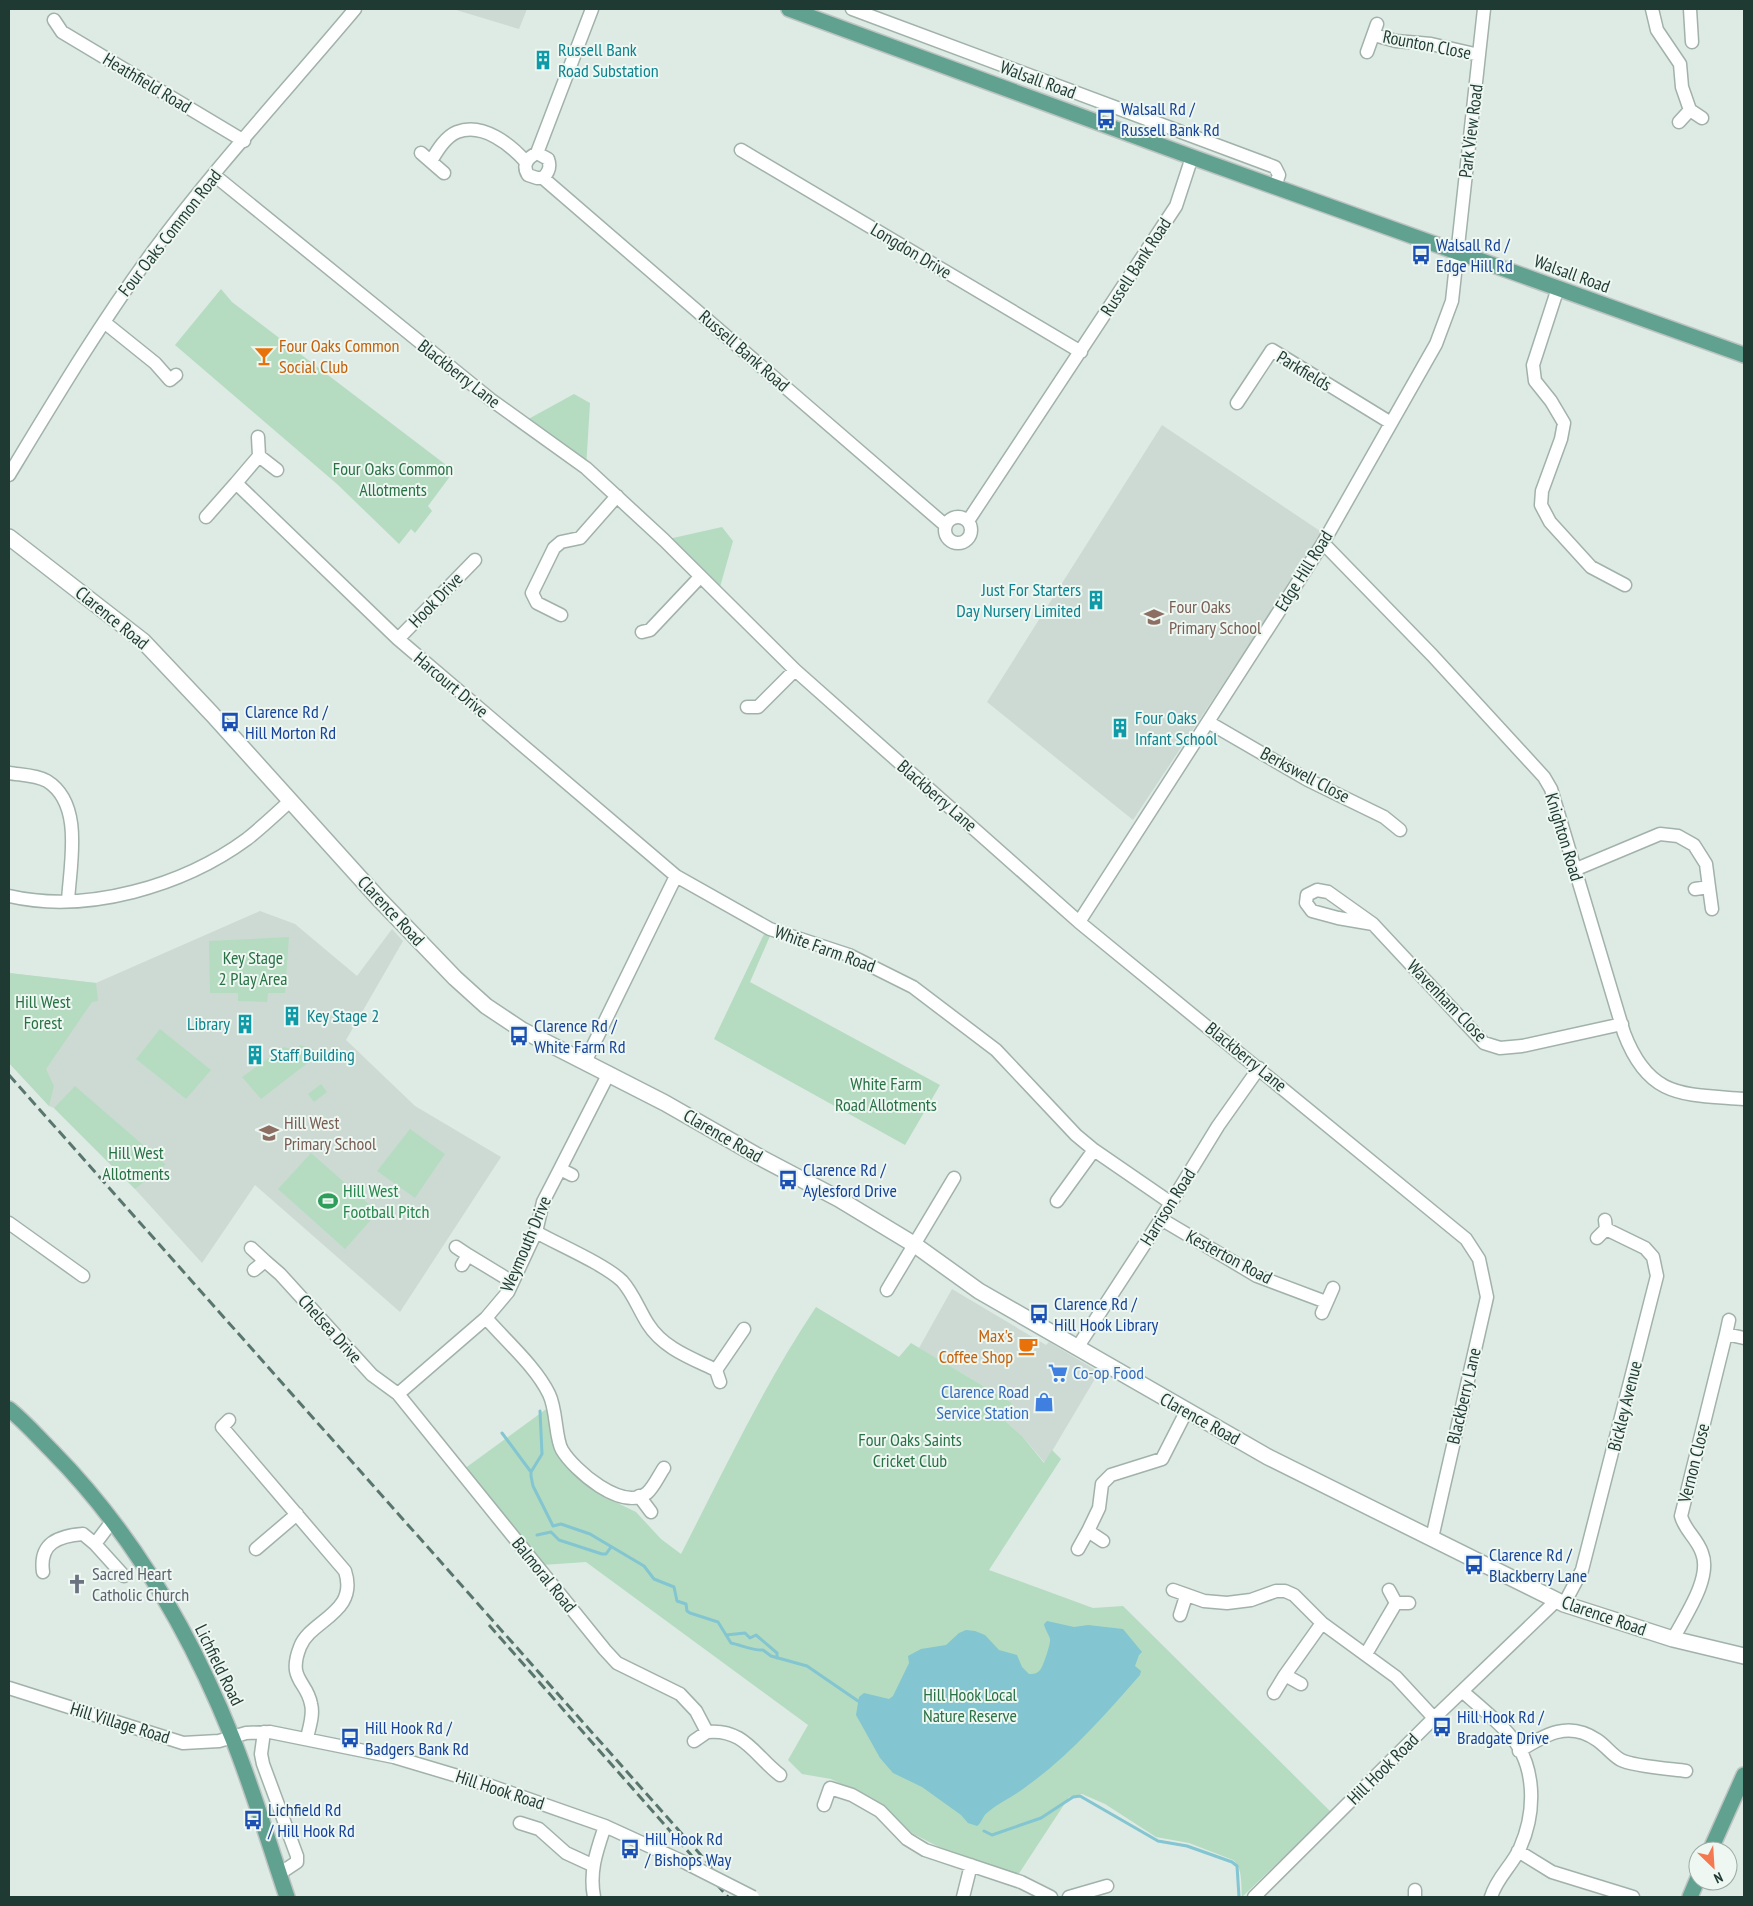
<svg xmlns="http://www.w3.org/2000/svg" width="1753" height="1906" font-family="'PT Sans Narrow',sans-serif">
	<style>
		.built { fill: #ccdad3 }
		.green { fill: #b5dcc0 }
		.water { fill: #83c5d1 }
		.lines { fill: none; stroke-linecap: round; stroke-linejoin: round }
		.stream { stroke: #83c5d1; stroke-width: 3 }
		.minor-casing { stroke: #a1b2ab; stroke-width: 15 }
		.tertiary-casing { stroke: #a1b2ab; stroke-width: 18 }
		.primary-casing { stroke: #bcc4c2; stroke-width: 18 }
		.minor { stroke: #fff; stroke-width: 12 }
		.tertiary { stroke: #fff; stroke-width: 15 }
		.primary { stroke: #61a190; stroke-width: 15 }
		.rail { stroke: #59766e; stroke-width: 3; stroke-dasharray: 10 5; stroke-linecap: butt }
		.minor-bridge-casing { stroke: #a1b2ab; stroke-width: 15; stroke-linecap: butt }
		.minor-bridge { stroke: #fff; stroke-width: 12 }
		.labels { text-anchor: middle; stroke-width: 4; stroke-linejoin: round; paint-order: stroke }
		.street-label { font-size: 18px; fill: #1f3a32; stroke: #eef7f2 }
		.culture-label { font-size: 18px; fill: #0d838f; stroke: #eef7f2; text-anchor: start }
		.transit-label { font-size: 18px; fill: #164399; stroke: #eef7f2; text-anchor: start }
		.food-label { font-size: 18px; fill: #c56008; stroke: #eef7f2; text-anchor: start }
		.park-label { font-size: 18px; fill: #287145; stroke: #eef7f2 }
		.education-label { font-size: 18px; fill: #785e54; stroke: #eef7f2; text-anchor: start }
		.leisure-label { font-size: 18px; fill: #27864d; stroke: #eef7f2; text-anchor: start }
		.shop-label { font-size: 18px; fill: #366cbe; stroke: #eef7f2; text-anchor: start }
		.worship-label { font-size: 18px; fill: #5b616d; stroke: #eef7f2; text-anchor: start }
	</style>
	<rect width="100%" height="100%" fill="#deeae4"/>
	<path class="built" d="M453 9H527L519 29Z
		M1162 425 1323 533 1133 820 987 702Z
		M260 911 295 924 357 976 392 929 403 941 346 1040 415 1106 501 1157 400 1312 255 1185 202 1263 135 1189 54 1108 49 1106 9 1063V973L96 983Z
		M952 1289 1046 1345 1049 1342 1099 1372 1045 1463 1022 1436 1003 1419 1012 1403 919 1348Z"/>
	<path class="green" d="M221 289 232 302 454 471 428 506 432 511 415 533 411 529 399 544 337 484 175 345Z
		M574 394 590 403 586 468 523 422Z
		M722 527 733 541 718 594 664 540Z
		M764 934 770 936 750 982 940 1085 905 1145 714 1039Z
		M289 937 285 993H268L267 1002 238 1001V993H210L209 941Z
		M9 973 96 983 98 1001 92 1002 46 1069 54 1086 49 1106 9 1063Z
		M160 1029 211 1070 186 1099 136 1059Z
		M300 1045 316 1050 318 1055 261 1099 242 1077 284 1047 297 1051Z
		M321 1084 327 1092 314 1102 308 1094Z
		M75 1086 165 1164H166L135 1189 54 1108Z
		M410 1129 445 1154 415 1198 377 1171Z
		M311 1153 378 1212 345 1249 278 1189Z
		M816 1307 899 1357 911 1343 1012 1403 1003 1419 1022 1436 1044 1463 1052 1450 1061 1459 989 1570 1093 1608 1123 1606 1331 1812 1242 1897C1241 1885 1243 1868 1233 1860L1189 1843 1156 1837 1105 1804 1082 1794 1069 1797 1018 1875 956 1856 908 1831 878 1802 831 1779 802 1774 788 1760 808 1725 586 1562 542 1565 464 1469 549 1407 578 1474 603 1496 636 1512 661 1539 681 1554C724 1470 764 1385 816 1307Z"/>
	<path class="water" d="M1047 1621 1074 1627 1088 1625 1123 1629 1142 1652 1139 1655 1135 1666 1141 1671 1140 1675C1105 1715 1070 1755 1027 1786 1015 1796 1000 1802 988 1812 982 1816 982 1823 977 1826L968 1823 961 1815 922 1787 893 1773 880 1758 856 1715 859 1697 864 1693 889 1699 893 1696 909 1663 908 1656 921 1649 946 1645 959 1633 966 1630 975 1631 985 1635 999 1650 1017 1655 1022 1667 1029 1674C1033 1674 1037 1674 1040 1670 1043 1667 1051 1643 1050 1639 1049 1634 1045 1630 1044 1624Z"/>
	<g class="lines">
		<path class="stream" d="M540 1411 542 1454 531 1472V1476L533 1486 553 1526 561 1524 590 1534 644 1566 654 1579 674 1587 677 1601 686 1604 687 1611 690 1613 718 1622 731 1643C741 1645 754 1651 763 1650L771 1656 807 1666 858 1701
			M502 1433 531 1472
			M537 1535 551 1532 559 1540 602 1554H606L611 1547
			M726 1635 745 1633 750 1638 756 1635 777 1653V1658
			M984 1831 992 1835 1041 1818 1073 1797 1080 1796 1158 1841 1187 1846 1232 1862 1237 1866 1239 1897"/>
		<defs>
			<path id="minor" d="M852 9 1275 167 1279 175 1275 186
				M1652 9 1657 30 1680 64 1682 87 1690 110 1679 122
				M1690 9 1692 42
				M54 20 62 32 244 141
				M1374 35 1396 41 1431 44 1479 55
				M1367 52 1377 24
				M1690 110 1702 118
				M741 150 1081 352
				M421 153 444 173
				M537 153 548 159C551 167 549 172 543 178H537L528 175C522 165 527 158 537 153L592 9
				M431 161C437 151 445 137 457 132 483 122 511 145 526 162
				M214 175 490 399 586 468 664 540 795 670 1079 922 1466 1239 1479 1259 1487 1297 1432 1538
				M543 178 945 525
				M1558 288 1533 365 1535 381 1551 401 1564 423 1561 439 1542 491 1541 505 1550 522 1591 567 1625 585
				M104 322 155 363 170 380 176 375
				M1237 403 1272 350 1391 423
				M258 437 259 456 236 483 398 639 676 876
				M259 456 277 470
				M9 475C55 399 101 322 154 250 216 166 288 89 355 9
				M945 530a13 13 0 1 1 26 0a13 13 0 1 1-26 0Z
				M206 517 236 483
				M968 521 1176 206 1192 157
				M1323 543 1432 655 1544 777 1551 789 1624 1033C1649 1099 1683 1094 1744 1099
				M561 615 537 603 532 593 554 548 561 542 580 538 617 496
				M642 632 650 630 700 577
				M398 639 475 560
				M747 707H758L795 670
				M1208 722 1308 780 1384 817 1400 830
				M9 773C21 775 36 775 47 781 84 804 70 864 68 901
				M1574 870 1660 834 1678 836 1694 845 1706 864 1709 887
				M1695 889 1709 887 1712 909
				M9 896C87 914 183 886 247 839 262 827 276 814 290 801
				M1079 922 1323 543 1436 344 1452 301 1484 9
				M1373 924 1328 892 1317 890 1307 895 1306 903 1312 911 1338 918 1373 924 1484 1043 1500 1048 1522 1046 1622 1024
				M585 1062 676 876 770 929 849 955 913 987 996 1050 1076 1135 1094 1150 1171 1203
				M572 1175 560 1169 609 1073
				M1057 1201 1094 1150
				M1161 1219 1257 1276 1326 1302
				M9 1223 83 1276
				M536 1232C559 1245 604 1264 622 1281 633 1293 639 1310 648 1324 663 1348 691 1358 716 1370
				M1597 1238 1606 1229 1605 1220
				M456 1247 468 1255 462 1265
				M251 1248 265 1261 254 1270
				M468 1255 511 1281
				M265 1261 280 1274 372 1375 398 1394 605 1650 617 1663 680 1694 696 1711 707 1732C744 1728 755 1756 780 1775
				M887 1290 954 1178
				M1322 1313 1333 1288
				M486 1318C506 1341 536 1367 549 1394 557 1410 555 1438 562 1450 574 1470 622 1512 647 1493 654 1487 659 1475 664 1468
				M1729 1320 1726 1334 1744 1338
				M1077 1348 1161 1219 1218 1126 1259 1068
				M720 1382 716 1370 744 1329
				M398 1394 486 1318 508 1292 536 1232 543 1202 560 1169
				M229 1420 222 1427 345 1571C359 1613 310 1620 300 1647 287 1680 307 1681 311 1704 314 1715 309 1728 307 1738
				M639 1496 651 1512
				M1103 1541 1088 1531 1099 1508 1102 1484 1111 1475 1162 1459 1186 1412
				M95 1544 113 1520
				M256 1549 297 1514
				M1078 1549 1088 1531
				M43 1572C39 1543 58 1536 83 1534L95 1544 124 1576
				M1173 1590 1204 1601 1227 1603 1251 1600 1276 1591H1285L1294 1595 1322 1623 1396 1677 1434 1718
				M1389 1590 1396 1603H1409
				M1564 1604 1582 1570 1657 1276 1653 1257 1645 1248 1606 1229
				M1180 1615 1186 1596
				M1673 1639C1685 1616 1712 1578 1702 1553 1697 1538 1685 1531 1681 1516L1726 1334
				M1366 1654 1396 1603
				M1285 1675 1322 1623
				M9 1688 183 1743 219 1741 246 1733 270 1732 394 1757 491 1786 605 1826 686 1863
				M1463 1692C1478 1705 1494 1718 1508 1733 1537 1764 1536 1812 1520 1848 1512 1866 1497 1877 1491 1897
				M1274 1693 1285 1675 1301 1684
				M264 1732 261 1754 263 1764 297 1856V1862L279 1874
				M694 1741 707 1732
				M1519 1751C1545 1735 1568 1720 1597 1740 1606 1746 1612 1755 1621 1760 1632 1766 1671 1769 1686 1771
				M824 1805 830 1788 852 1795 880 1811 907 1839 925 1850 1021 1882 1051 1897
				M520 1823 539 1829 566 1853 592 1865
				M1518 1851 1552 1872 1633 1897
				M594 1897C589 1871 597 1850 605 1826
				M963 1897 971 1865
				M1069 1897 1107 1886
				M1254 1897 1434 1718 1557 1600
				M1415 1897V1890"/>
			<path id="tertiary" d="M9 537 143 641 212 714 379 899 455 978 486 1006 522 1030 665 1103 763 1159 839 1199 915 1245 979 1291 1268 1457 1564 1604 1673 1639 1744 1656"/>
			<path id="primary" d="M789 9 1192 157 1744 355
				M9 1409C25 1422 38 1437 52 1451 132 1532 190 1632 232 1737 253 1789 269 1844 287 1897
				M1710 1851 1744 1775
				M1690 1897 1698 1878"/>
		</defs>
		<use href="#minor" class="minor-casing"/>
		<use href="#tertiary" class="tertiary-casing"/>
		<use href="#primary" class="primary-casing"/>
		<use href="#minor" class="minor"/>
		<use href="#tertiary" class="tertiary"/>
		<use href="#primary" class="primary"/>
		<path class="rail" d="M9 1075 738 1897
			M489 1625 728 1897"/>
		<defs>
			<path id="minor-bridge" d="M686 1863 753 1897"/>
		</defs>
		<use href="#minor-bridge" class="minor-bridge-casing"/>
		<use href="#minor-bridge" class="minor-bridge"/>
	</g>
	<defs>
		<symbol id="building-bare" viewBox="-9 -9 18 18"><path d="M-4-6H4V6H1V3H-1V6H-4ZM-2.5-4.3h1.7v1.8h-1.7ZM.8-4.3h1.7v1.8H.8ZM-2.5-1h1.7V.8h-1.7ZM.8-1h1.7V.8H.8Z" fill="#0f9aa8" stroke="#eef7f2" stroke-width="2.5" paint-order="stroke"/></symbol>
		<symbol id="bus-bare" viewBox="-9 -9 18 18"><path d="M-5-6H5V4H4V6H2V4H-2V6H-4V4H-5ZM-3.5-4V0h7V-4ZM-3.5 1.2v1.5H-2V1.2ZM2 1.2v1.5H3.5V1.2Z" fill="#1a4fb4" stroke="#eef7f2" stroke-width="2.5" paint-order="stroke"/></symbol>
		<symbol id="bar-bare" viewBox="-9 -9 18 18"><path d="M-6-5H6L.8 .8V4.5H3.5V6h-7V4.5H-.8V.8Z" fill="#e8710a" stroke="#eef7f2" stroke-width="2.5" paint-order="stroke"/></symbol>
		<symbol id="school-bare" viewBox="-9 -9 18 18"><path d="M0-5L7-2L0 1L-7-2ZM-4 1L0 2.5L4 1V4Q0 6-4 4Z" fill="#8d6e63" stroke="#eef7f2" stroke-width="2.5" paint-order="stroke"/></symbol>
		<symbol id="stadium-bare" viewBox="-9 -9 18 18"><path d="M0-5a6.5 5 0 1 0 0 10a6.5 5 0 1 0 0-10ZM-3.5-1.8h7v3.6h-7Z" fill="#2e9e5b" stroke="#eef7f2" stroke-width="2.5" paint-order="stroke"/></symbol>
		<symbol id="cafe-bare" viewBox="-9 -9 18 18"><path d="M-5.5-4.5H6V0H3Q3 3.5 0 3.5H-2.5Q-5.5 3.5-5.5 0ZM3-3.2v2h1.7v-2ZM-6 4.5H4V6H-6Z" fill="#e8710a" stroke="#eef7f2" stroke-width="2.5" paint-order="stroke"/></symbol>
		<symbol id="supermarket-bare" viewBox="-9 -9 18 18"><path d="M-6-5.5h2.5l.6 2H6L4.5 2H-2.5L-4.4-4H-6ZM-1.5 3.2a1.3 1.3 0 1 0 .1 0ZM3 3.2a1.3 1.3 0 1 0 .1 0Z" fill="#3f7fe0" stroke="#eef7f2" stroke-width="2.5" paint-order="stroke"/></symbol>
		<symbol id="shop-bare" viewBox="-9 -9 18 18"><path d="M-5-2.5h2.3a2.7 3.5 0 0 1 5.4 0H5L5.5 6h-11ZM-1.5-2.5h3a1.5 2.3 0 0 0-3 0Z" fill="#3f7fe0" stroke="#eef7f2" stroke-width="2.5" paint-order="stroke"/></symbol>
		<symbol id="church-bare" viewBox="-9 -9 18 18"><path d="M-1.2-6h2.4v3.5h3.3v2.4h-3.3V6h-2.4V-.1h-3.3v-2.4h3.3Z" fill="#6b7280" stroke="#eef7f2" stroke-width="2.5" paint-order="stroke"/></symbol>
	</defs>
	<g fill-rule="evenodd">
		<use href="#building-bare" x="529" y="46" width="28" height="28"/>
		<use href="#bus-bare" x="1092" y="105" width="28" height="28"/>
		<use href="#bus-bare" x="1407" y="241" width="28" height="28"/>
		<use href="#bar-bare" x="250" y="342" width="28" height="28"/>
		<use href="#building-bare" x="1082" y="586" width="28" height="28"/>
		<use href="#school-bare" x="1140" y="603" width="28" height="28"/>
		<use href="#bus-bare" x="216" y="708" width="28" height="28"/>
		<use href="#building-bare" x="1106" y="714" width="28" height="28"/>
		<use href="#building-bare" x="278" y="1002" width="28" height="28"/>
		<use href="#building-bare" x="231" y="1010" width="28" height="28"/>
		<use href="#bus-bare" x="505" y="1022" width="28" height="28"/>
		<use href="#building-bare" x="241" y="1041" width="28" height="28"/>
		<use href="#school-bare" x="255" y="1119" width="28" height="28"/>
		<use href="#bus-bare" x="774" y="1166" width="28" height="28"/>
		<use href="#stadium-bare" x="314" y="1187" width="28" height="28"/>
		<use href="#bus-bare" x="1025" y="1300" width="28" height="28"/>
		<use href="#cafe-bare" x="1014" y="1332" width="28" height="28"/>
		<use href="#supermarket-bare" x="1044" y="1359" width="28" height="28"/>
		<use href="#shop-bare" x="1030" y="1388" width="28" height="28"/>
		<use href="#bus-bare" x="1460" y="1551" width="28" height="28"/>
		<use href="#church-bare" x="63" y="1570" width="28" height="28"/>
		<use href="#bus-bare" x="1428" y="1713" width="28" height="28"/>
		<use href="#bus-bare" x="336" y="1724" width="28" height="28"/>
		<use href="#bus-bare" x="239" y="1806" width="28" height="28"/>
		<use href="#bus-bare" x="616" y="1835" width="28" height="28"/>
	</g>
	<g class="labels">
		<g class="street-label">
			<text transform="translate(1427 45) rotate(11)" y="6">Rounton Close</text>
			<text transform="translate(1038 80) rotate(20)" y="6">Walsall Road</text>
			<text transform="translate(147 83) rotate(31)" y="6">Heathfield Road</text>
			<text transform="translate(1471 131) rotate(-83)" y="6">Park View Road</text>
			<text transform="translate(170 233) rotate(-52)" y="6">Four Oaks Common Road</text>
			<text transform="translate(911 251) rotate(31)" y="6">Longdon Drive</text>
			<text transform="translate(1136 267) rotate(-57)" y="6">Russell Bank Road</text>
			<text transform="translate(1572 274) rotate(20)" y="6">Walsall Road</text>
			<text transform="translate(744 351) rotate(41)" y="6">Russell Bank Road</text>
			<text transform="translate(1304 371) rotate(31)" y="6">Parkfields</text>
			<text transform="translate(459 374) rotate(38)" y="6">Blackberry Lane</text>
			<text transform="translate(1304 571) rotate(-58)" y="6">Edge Hill Road</text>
			<text transform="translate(436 600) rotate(-46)" y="6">Hook Drive</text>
			<text transform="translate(112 618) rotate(39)" y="6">Clarence Road</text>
			<text transform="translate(451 685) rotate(40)" y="6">Harcourt Drive</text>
			<text transform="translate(1305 775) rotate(28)" y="6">Berkswell Close</text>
			<text transform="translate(937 796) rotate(41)" y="6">Blackberry Lane</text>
			<text transform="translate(1564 837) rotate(73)" y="6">Knighton Road</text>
			<text transform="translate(391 911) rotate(47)" y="6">Clarence Road</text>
			<text transform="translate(825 949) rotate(20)" y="6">White Farm Road</text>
			<text transform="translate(1447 1001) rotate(46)" y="6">Wavenham Close</text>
			<text transform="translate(1246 1057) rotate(39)" y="6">Blackberry Lane</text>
			<text transform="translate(723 1136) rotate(30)" y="6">Clarence Road</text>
			<text transform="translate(1168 1207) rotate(-58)" y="6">Harrison Road</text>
			<text transform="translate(526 1244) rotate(-67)" y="6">Weymouth Drive</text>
			<text transform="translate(1229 1257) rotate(28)" y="6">Kesterton Road</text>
			<text transform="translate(330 1329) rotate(48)" y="6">Chelsea Drive</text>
			<text transform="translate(1464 1396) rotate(-77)" y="6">Blackberry Lane</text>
			<text transform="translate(1625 1406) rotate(-76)" y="6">Bickley Avenue</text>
			<text transform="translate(1200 1419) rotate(29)" y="6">Clarence Road</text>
			<text transform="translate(1694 1463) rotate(-76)" y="6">Vernon Close</text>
			<text transform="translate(544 1575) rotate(51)" y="6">Balmoral Road</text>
			<text transform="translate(1604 1616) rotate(19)" y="6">Clarence Road</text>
			<text transform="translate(219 1665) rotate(64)" y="6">Lichfield Road</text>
			<text transform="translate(120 1723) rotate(17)" y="6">Hill Village Road</text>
			<text transform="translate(1383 1769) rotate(-45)" y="6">Hill Hook Road</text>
			<text transform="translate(500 1790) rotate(18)" y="6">Hill Hook Road</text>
		</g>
		<g class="culture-label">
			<text x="558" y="56">Russell Bank<tspan x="558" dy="21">Road Substation</tspan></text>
			<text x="1081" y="596" text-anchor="end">Just For Starters<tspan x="1081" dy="21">Day Nursery Limited</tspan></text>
			<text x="1135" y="724">Four Oaks<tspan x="1135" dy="21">Infant School</tspan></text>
			<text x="307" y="1022">Key Stage 2</text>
			<text x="230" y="1030" text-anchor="end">Library</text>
			<text x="270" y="1061">Staff Building</text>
		</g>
		<g class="transit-label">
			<text x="1121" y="115">Walsall Rd /<tspan x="1121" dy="21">Russell Bank Rd</tspan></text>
			<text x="1436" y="251">Walsall Rd /<tspan x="1436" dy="21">Edge Hill Rd</tspan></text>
			<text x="245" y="718">Clarence Rd /<tspan x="245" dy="21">Hill Morton Rd</tspan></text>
			<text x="534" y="1032">Clarence Rd /<tspan x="534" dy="21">White Farm Rd</tspan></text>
			<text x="803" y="1176">Clarence Rd /<tspan x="803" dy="21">Aylesford Drive</tspan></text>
			<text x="1054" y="1310">Clarence Rd /<tspan x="1054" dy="21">Hill Hook Library</tspan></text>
			<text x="1489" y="1561">Clarence Rd /<tspan x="1489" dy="21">Blackberry Lane</tspan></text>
			<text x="1457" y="1723">Hill Hook Rd /<tspan x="1457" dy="21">Bradgate Drive</tspan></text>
			<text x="365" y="1734">Hill Hook Rd /<tspan x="365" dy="21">Badgers Bank Rd</tspan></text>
			<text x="268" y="1816">Lichfield Rd<tspan x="268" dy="21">/ Hill Hook Rd</tspan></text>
			<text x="645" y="1845">Hill Hook Rd<tspan x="645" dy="21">/ Bishops Way</tspan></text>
		</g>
		<g class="food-label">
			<text x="279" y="352">Four Oaks Common<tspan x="279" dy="21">Social Club</tspan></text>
			<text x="1013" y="1342" text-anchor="end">Max's<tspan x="1013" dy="21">Coffee Shop</tspan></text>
		</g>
		<g class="park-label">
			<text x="393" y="475">Four Oaks Common<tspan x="393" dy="21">Allotments</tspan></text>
			<text x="253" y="964">Key Stage<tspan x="253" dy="21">2 Play Area</tspan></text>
			<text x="43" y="1008">Hill West<tspan x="43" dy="21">Forest</tspan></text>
			<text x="886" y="1090">White Farm<tspan x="886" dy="21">Road Allotments</tspan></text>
			<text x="136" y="1159">Hill West<tspan x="136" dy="21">Allotments</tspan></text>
			<text x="910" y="1446">Four Oaks Saints<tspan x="910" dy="21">Cricket Club</tspan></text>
			<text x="970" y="1701">Hill Hook Local<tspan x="970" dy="21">Nature Reserve</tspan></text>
		</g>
		<g class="education-label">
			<text x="1169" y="613">Four Oaks<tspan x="1169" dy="21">Primary School</tspan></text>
			<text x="284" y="1129">Hill West<tspan x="284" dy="21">Primary School</tspan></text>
		</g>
		<g class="leisure-label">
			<text x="343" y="1197">Hill West<tspan x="343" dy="21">Football Pitch</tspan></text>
		</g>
		<g class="shop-label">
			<text x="1073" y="1379">Co-op Food</text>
			<text x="1029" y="1398" text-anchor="end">Clarence Road<tspan x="1029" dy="21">Service Station</tspan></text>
		</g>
		<g class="worship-label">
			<text x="92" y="1580">Sacred Heart<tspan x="92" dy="21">Catholic Church</tspan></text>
		</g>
	</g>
	<rect width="1753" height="1906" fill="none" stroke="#1f3a32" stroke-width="20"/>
	<g transform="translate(1713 1866) rotate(155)"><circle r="24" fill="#eef7f2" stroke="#9baba5"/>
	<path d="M0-4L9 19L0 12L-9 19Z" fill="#f57950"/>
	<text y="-8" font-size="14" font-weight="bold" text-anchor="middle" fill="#1f3a32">N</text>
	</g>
</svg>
